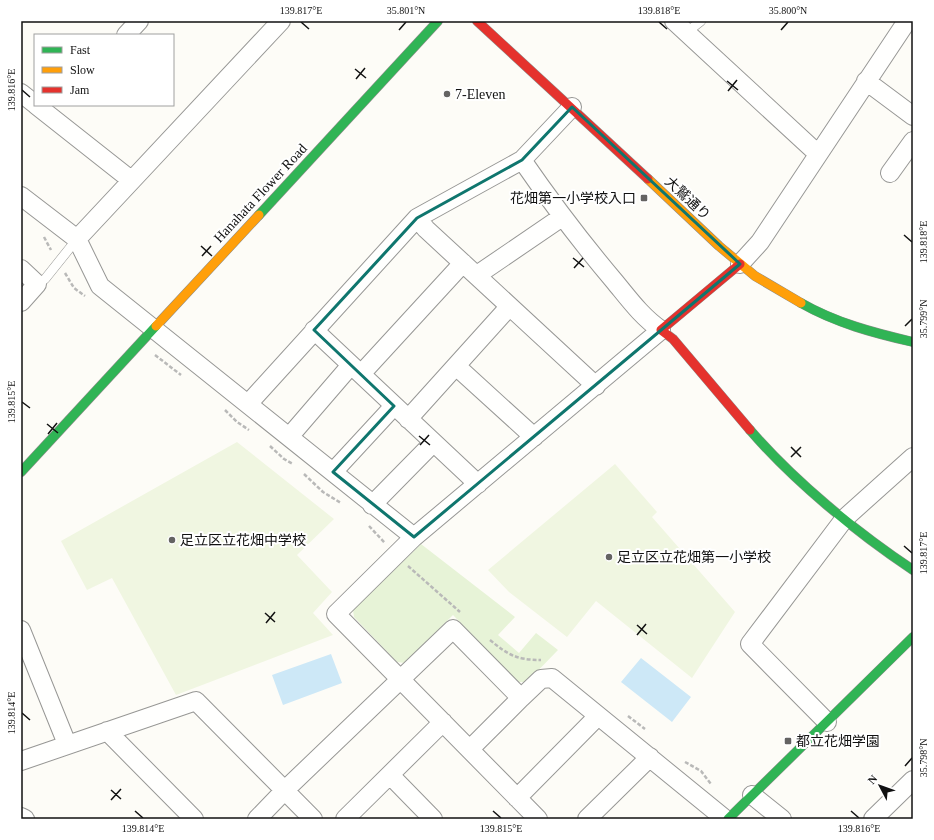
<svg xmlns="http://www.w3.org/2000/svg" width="934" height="840" font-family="'Times New Roman','Noto Sans JP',serif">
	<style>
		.green { fill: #e7f3d7 }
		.pitch { fill: #f0f6e1 }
		.water { fill: #cde8f7 }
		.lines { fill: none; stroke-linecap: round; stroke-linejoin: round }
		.lane-casing { stroke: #979795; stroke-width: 10 }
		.street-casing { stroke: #979795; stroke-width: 20 }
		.fast-casing { stroke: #8e8d8b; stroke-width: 10 }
		.slow-casing { stroke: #8e8d8b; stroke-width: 10 }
		.jam-casing { stroke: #8e8d8b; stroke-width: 10 }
		.path { stroke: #b9b9b8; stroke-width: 2.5; stroke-dasharray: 4 2; stroke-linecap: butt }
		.lane { stroke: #fffffe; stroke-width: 9 }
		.street { stroke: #fffffe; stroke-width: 18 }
		.fast { stroke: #30b455; stroke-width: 9 }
		.slow { stroke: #ff9f0a; stroke-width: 9 }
		.jam { stroke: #e5322d; stroke-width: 9 }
		.marked { fill: none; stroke: #0f766e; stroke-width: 3; stroke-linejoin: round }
		.ticks { fill: none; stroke: #111; stroke-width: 1.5 }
		.poi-dot { fill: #646362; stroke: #fff; stroke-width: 1.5 }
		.labels { text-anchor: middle; stroke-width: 4; stroke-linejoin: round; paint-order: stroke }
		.poi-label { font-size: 14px; fill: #111; stroke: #fff; text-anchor: start }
		.street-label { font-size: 14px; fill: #111; stroke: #fff }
		.neatline { fill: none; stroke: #111; stroke-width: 1.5 }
		.ticks-label { font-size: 10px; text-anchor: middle; fill: #111 }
	</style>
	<rect width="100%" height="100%" fill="#fdfcf7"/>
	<path class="green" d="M421 544 515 617 498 635 519 653 536 633 558 650 527 682H518L453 615 405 663 397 662 354 617 353 610Z"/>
	<path class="pitch" d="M237 442 334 519 297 555 332 592 313 613 333 635 176 695 112 578 87 590 61 541Z
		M615 464 657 512 652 517 735 612 692 678 596 601 567 637 509 592 488 570Z"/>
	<path class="water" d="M331 654 342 683 283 705 272 675Z
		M641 658 691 697 672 722 621 682Z"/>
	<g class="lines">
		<defs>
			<path id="lane" d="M687 32 701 21
				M37 284 45 279 77 239"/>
			<path id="street" d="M674 21 818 154
				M126 35 139 21
				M866 81 913 116
				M21 93 35 104
				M36 105 131 180
				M522 160C551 202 582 243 615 282 629 299 642 317 661 330L414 537 336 614 538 819
				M890 173 913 141
				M21 196 77 239 100 286 414 537
				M417 218 426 229 596 386
				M77 239 281 21
				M740 264 760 242 907 21
				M21 269 37 284 21 302
				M477 275 562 217
				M314 330 478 484
				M456 366 534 437
				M361 374 463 263
				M248 404 417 218 522 160 572 107
				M408 419 509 307
				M289 437 351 365
				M333 472 394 406
				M372 505 433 443
				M21 630 67 744
				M827 722 750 644 845 518 913 457
				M107 731 194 819
				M470 749 521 698
				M21 761 196 701 313 819
				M390 775 433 819
				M752 795 782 819
				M517 798 598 716
				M21 817 25 819
				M257 819 285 790 453 629 521 698 541 679 552 678 725 819
				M345 819 443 722
				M587 819 650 757
				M873 819 913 780"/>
			<path id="fast" d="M259 215 438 21
				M801 303C836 323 874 333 913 342
				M750 430C794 481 856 532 913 570
				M21 472 156 326
				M728 819 913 637"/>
			<path id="slow" d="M648 179 719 246 755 276 801 303
				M156 326 259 215"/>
			<path id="jam" d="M477 21 648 179
				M740 264 661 330 673 339 750 430"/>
		</defs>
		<use href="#lane" class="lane-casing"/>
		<use href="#street" class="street-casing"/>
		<use href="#fast" class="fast-casing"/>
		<use href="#slow" class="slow-casing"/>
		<use href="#jam" class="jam-casing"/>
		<path class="path" d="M44 237 51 250
			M65 273 74 288 85 296
			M155 355 181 375
			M225 410 237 422 249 430
			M270 446 284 459 293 464
			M304 474 323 492 341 503
			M369 526 385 543
			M408 566 460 612
			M490 640C508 655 517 660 541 660
			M628 716 645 729
			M685 762 701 771 711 784"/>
		<use href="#lane" class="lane"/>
		<use href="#street" class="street"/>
		<use href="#fast" class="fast"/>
		<use href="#slow" class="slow"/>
		<use href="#jam" class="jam"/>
	</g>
	<path class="marked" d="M572 107 740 264 414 537 333 472 394 406 314 330 417 218 522 160Z"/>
	<path class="ticks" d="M301 22 309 29M659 22 667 29M399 30 406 22M781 30 788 22M355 69 366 78M356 79 365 68M727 81 738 90M22 90 30 97M728 91 737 80M904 235 912 242M201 246 212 256M202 256 211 246M573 258 584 267M574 268 583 258M905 326 912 319M22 402 30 408M47 424 58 433M48 434 57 423M419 436 430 445M420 445 429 435M791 447 801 457M791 457 801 447M904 546 912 553M265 613 275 622M266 623 275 612M637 625 647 634M637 635 646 624M22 713 30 720M905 766 912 758M111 790 121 799M111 800 121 789M135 811 143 818M493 811 501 818M851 811 859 818"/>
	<g class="poi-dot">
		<circle cx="447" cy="94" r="4"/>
		<rect x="640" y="194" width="8" height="8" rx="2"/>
		<circle cx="172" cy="540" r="4"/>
		<circle cx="609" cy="557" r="4"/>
		<rect x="784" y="737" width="8" height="8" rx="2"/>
	</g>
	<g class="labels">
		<g class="poi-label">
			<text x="455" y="99">7-Eleven</text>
			<text x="636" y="203" text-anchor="end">花畑第一小学校入口</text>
			<text x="180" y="545">足立区立花畑中学校</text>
			<text x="617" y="562">足立区立花畑第一小学校</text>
			<text x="796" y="746">都立花畑学園</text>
		</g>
		<g class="street-label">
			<text transform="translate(260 193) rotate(-47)" y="5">Hanahata Flower Road</text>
			<text transform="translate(688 198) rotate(43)" y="5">大鷲通り</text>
		</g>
	</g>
	<rect width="934" height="840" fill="none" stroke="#ffffff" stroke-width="44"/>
	<rect x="34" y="34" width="140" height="72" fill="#ffffff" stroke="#a0a0a0"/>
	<rect x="42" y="47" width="20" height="6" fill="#30b455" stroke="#a0a0a0"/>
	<text x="70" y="54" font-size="12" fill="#111111">Fast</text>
	<rect x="42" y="67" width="20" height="6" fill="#ff9f0a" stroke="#a0a0a0"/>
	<text x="70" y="74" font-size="12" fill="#111111">Slow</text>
	<rect x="42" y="87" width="20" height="6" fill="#e5322d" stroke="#a0a0a0"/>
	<text x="70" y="94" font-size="12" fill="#111111">Jam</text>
	<g transform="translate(880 786) rotate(311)" stroke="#ffffff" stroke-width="3" paint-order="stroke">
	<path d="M0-3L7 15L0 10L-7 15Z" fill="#111111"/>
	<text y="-6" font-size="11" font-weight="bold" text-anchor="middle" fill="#111111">N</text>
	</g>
	<rect x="22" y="22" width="890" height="796" class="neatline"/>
	<g class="ticks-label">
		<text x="301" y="14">139.817°E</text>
		<text x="406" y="14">35.801°N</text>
		<text x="659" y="14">139.818°E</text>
		<text x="788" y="14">35.800°N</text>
		<text transform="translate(11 90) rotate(-90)" y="4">139.816°E</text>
		<text transform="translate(923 242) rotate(-90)" y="4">139.818°E</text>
		<text transform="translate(923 319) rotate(-90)" y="4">35.799°N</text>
		<text transform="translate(11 402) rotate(-90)" y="4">139.815°E</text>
		<text transform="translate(923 553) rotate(-90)" y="4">139.817°E</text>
		<text transform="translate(11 713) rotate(-90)" y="4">139.814°E</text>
		<text transform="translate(923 758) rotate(-90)" y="4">35.798°N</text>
		<text x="143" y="832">139.814°E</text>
		<text x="501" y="832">139.815°E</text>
		<text x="859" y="832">139.816°E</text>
	</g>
</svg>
